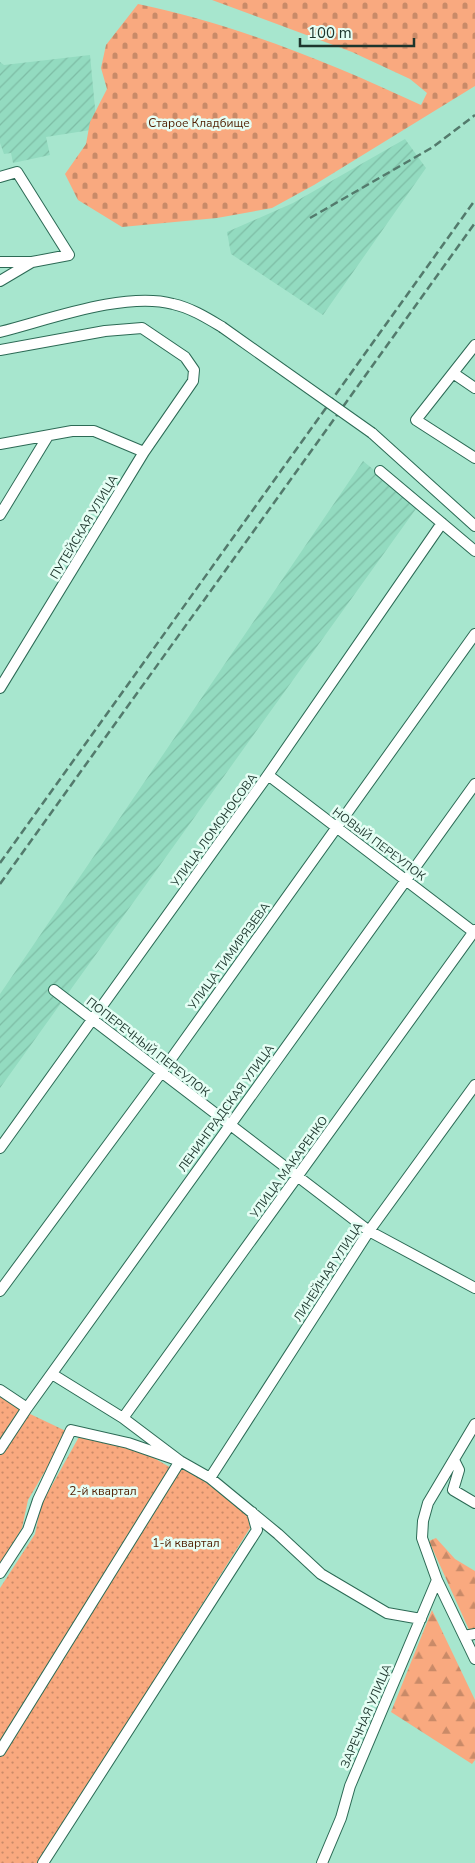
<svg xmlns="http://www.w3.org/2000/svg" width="475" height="1863" font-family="'Nunito Sans',sans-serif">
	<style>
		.industrial { fill: url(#industrial-furrows) }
		.grass { fill: url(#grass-dots) }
		.forest { fill: url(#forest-firs) }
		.cemetery { fill: url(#cemetery-stones) }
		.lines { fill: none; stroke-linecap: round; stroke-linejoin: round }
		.minor-casing { stroke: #2c6a55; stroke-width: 12 }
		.minor { stroke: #fff; stroke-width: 10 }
		.rail { stroke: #537a6c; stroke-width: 2.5; stroke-dasharray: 8 4; stroke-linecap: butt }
		.minor-bridge-casing { stroke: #2c6a55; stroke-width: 12; stroke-linecap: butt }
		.minor-bridge { stroke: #fff; stroke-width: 10 }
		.labels { text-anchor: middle; stroke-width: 5; stroke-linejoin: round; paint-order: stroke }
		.park-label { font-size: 12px; fill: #4f1e00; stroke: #e5fef4 }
		.street-label { font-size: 12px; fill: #1d362d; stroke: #e5fef4 }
	</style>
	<defs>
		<pattern id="industrial-furrows" width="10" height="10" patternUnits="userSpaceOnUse" patternTransform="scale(1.25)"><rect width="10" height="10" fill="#93dbc0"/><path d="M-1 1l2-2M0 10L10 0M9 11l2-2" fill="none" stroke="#7ebda5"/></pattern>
		<pattern id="grass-dots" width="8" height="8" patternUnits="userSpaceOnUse" patternTransform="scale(1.25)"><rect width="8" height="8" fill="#f9a97f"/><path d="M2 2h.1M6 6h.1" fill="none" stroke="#c98a68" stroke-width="1.8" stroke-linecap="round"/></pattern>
		<pattern id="forest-firs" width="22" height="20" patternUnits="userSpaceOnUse" patternTransform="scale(1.25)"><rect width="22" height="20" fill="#f9a97f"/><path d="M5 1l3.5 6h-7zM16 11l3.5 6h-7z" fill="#c98a68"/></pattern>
		<pattern id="cemetery-stones" width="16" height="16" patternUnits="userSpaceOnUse" patternTransform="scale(1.25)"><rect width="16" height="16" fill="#f9a97f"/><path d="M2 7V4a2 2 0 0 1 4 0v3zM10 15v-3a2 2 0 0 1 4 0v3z" fill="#c98a68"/></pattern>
	</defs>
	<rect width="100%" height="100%" fill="#a7e6ce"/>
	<path class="industrial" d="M90 55 97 129 46 137 50 155 13 163 11 153 4 154 0 143V62L4 65Z
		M405 139 426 168 323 315 231 254 227 232 293 203Z
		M363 461 418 506 0 1088V994Z"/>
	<path class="grass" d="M0 1394 23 1409 0 1444Z
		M28 1413 68 1432 28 1500 22 1528 0 1564V1455Z
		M80 1435 135 1447 173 1469 0 1745V1588L35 1534 41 1505Z
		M182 1464 248 1515 250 1528 39 1863H0V1754Z"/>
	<path class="forest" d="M436 1538 455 1559 475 1571V1630L470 1632 429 1541Z
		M432 1610 475 1700V1760L472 1764 391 1712Z"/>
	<path class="cemetery" d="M212 0H475V86L314 185 272 208 217 218 122 227 78 200 65 174 86 144 90 122 107 89 101 68 106 45 138 4C235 24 331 63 421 105L427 93 410 79 352 52Z"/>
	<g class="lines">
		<defs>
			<path id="minor" d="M0 177 17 172 69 255 32 262H0
				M0 281 32 262
				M0 332C48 320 125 291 173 304 191 308 207 318 222 327
				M475 345 416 420 475 458
				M0 350 105 331 142 328 185 357 194 370 193 381 144 452 0 688
				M453 373 475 388
				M372 433 475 526
				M0 444 72 431H94L144 452
				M380 471 475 551
				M0 515 48 436
				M268 775 475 933
				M54 990 369 1231 475 1288
				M0 1148 268 775 442 523
				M0 1291 161 1073 475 634
				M52 1374 123 1418 180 1461 210 1478 278 1534 321 1574 387 1613 421 1619
				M0 1390 27 1408
				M123 1418 475 930
				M475 1424 428 1503 423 1521 422 1538 437 1580 475 1659
				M0 1449 27 1408 475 784
				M454 1460 459 1470 453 1490 475 1503
				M210 1478 369 1231 475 1085
				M0 1573 28 1530 38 1500 71 1430 128 1443 180 1461 0 1751
				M464 1636 475 1634
				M43 1863 257 1530 252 1512
				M322 1863 341 1818 350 1786 437 1580"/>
		</defs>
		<use href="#minor" class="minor-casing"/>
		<use href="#minor" class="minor"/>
		<path class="rail" d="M310 218 433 147 475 115
			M0 863 475 200
			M0 884 475 223"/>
		<defs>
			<path id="minor-bridge" d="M222 327 372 433"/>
		</defs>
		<use href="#minor-bridge" class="minor-bridge-casing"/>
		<use href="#minor-bridge" class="minor-bridge"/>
	</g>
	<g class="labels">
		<g class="park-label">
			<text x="199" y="127">Старое Кладбище</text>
			<text x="103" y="1495">2-й квартал</text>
			<text x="186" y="1547">1-й квартал</text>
		</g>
		<g class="street-label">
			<text transform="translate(84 527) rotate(-59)" y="4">ПУТЕЙСКАЯ УЛИЦА</text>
			<text transform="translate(214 830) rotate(-54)" y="4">УЛИЦА ЛОМОНОСОВА</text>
			<text transform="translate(379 844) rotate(37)" y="4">НОВЫЙ ПЕРЕУЛОК</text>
			<text transform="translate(229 956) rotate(-54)" y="4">УЛИЦА ТИМИРЯЗЕВА</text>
			<text transform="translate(148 1047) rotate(38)" y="4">ПОПЕРЕЧНЫЙ ПЕРЕУЛОК</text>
			<text transform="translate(226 1108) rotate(-54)" y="4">ЛЕНИНГРАДСКАЯ УЛИЦА</text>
			<text transform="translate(289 1167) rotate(-54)" y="4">УЛИЦА МАКАРЕНКО</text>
			<text transform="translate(328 1272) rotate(-57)" y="4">ЛИНЕЙНАЯ УЛИЦА</text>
			<text transform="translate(366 1716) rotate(-67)" y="4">ЗАРЕЧНАЯ УЛИЦА</text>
		</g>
	</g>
	<path d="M300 38v8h114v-8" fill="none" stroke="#1d362d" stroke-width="2.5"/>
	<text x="308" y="38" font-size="15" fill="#1d362d" stroke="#e5fef4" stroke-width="4" paint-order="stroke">100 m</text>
</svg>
